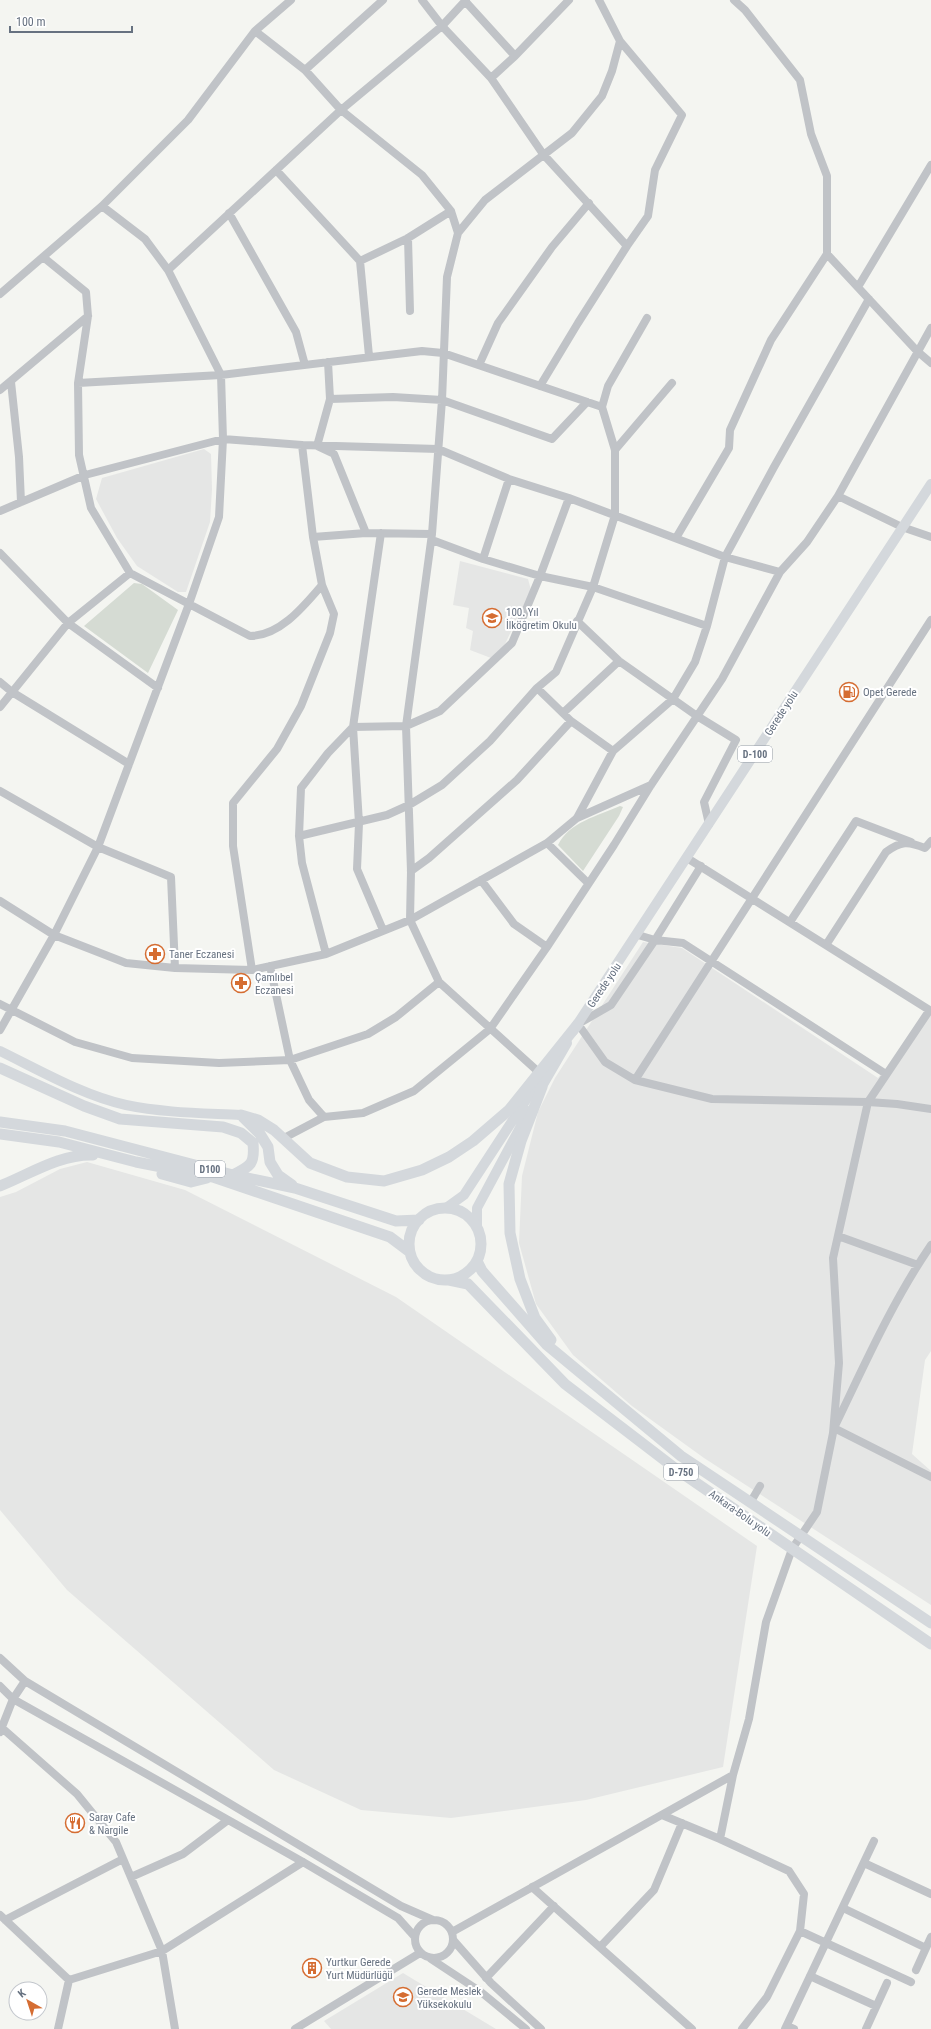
<svg xmlns="http://www.w3.org/2000/svg" width="931" height="2029" font-family="'Roboto Condensed',sans-serif">
	<style>
		.built { fill: #e5e6e5 }
		.green { fill: #d5dbd3 }
		.lines { fill: none; stroke-linecap: round; stroke-linejoin: round }
		.minor { stroke: #c0c3c7; stroke-width: 8 }
		.major { stroke: #d4d8dc; stroke-width: 10 }
		.highway { stroke: #d4d8dc; stroke-width: 11 }
		.labels { text-anchor: middle; stroke-width: 4; stroke-linejoin: round; paint-order: stroke }
		.shield { fill: #fff; stroke: #949ca6; stroke-width: 1 }
		.shield-label { font-size: 10px; font-weight: bold; fill: #667180 }
		.poi-label { font-size: 11px; fill: #667180; stroke: #fff; text-anchor: start }
		.street-label { font-size: 11px; fill: #667180; stroke: #fff }
	</style>
	<rect width="100%" height="100%" fill="#f4f5f1"/>
	<path class="built" d="M204 449 211 454 212 489 210 522 186 592H178L137 566 117 538 96 499 102 478Z
		M460 561 528 579 531 590 505 644 491 658 470 650 473 631 466 628 469 608 453 605Z
		M643 942 682 948 878 1078 931 1010V1351L925 1360 912 1454 931 1471V1605L704 1458 632 1406 573 1355 536 1304 519 1243 522 1176 538 1112 555 1078Z
		M87 1162 185 1190 396 1297 757 1546 723 1767 586 1800 451 1818 361 1810 274 1770 67 1590 0 1510V1197L16 1192 60 1169Z
		M403 1973 496 2029H331L324 2021Z"/>
	<path class="green" d="M134 583 142 584 178 610 148 673 84 626Z
		M620 806 623 807 619 816 583 871 558 845C569 822 598 816 620 806Z"/>
	<g class="lines">
		<path class="minor" d="M422 0 442 26 491 78 543 154 627 246 578 323 540 386
			M734 0 745 10 800 80 811 134 827 176V254
			M465 1 515 56
			M255 31 305 70 341 110 422 175 451 211 458 233
			M620 41 682 115 655 170 648 216 627 246
			M305 70 383 0
			M491 78 515 56 569 0
			M276 170 360 261 369 356
			M229 213 296 332 305 365
			M408 238 410 311
			M43 257 86 292 88 316 78 383 79 455 91 508 130 573 250 636C280 636 304 606 322 585
			M360 261 408 238 451 211
			M168 270 341 110 442 26 466 0
			M858 287 931 165
			M0 294 102 206 188 120 255 31 291 0
			M328 362 330 399 317 446 334 454 366 533
			M479 365 498 323 552 247 589 203
			M11 382 19 457 21 502
			M78 383 221 375 422 351 443 353 602 407 615 450V515L593 587 556 672 537 688 490 741 442 785 409 805 387 815 299 836
			M0 390 88 316
			M330 399 393 397 442 400 552 439 587 402
			M602 407 608 386 647 318
			M615 450 672 383
			M838 496 931 328
			M0 511 85 475 223 439 302 445 438 449 509 479 569 498 725 557 780 572 807 542 838 496 902 527 931 537
			M381 533 353 727 359 823 357 869 383 930
			M313 537 366 533 432 534
			M676 538 729 448 730 430 771 340 827 254 917 351 931 363
			M432 540 483 559 540 576 593 587 707 626
			M0 553 68 623 158 688
			M483 559 509 479
			M577 621 619 661 697 716 736 740 704 802 709 824
			M0 682 12 692 129 764
			M537 688 571 721 613 751
			M0 707 68 623 130 573
			M563 713 619 661
			M0 791 98 847 171 877 175 968
			M577 818 651 785
			M547 843 588 883
			M687 858 931 1011
			M411 871 429 858 517 780 571 721
			M481 880 514 924 547 947
			M0 901 54 935 126 963 175 968 252 970 326 954 410 920 547 843 577 818 613 751 673 699 695 662 707 626 725 557 774 467 869 299
			M790 922 856 821 911 842
			M638 935 655 940 683 943 886 1074
			M826 945 886 852C901 841 908 841 925 848L931 841
			M326 954 302 863 299 836 301 788 328 753 353 727 406 726 440 711 512 643 540 576 569 498
			M270 966 290 1060 309 1100 324 1117
			M252 970 233 846V803L277 749 301 706 330 633 334 614 322 585 313 537 302 445
			M0 1004 75 1042 132 1058 219 1063 290 1060 368 1034 396 1017 439 982
			M929 1011 868 1102 897 1104 931 1109
			M0 1030 54 935 98 847 189 604 219 517 223 439 221 375 168 270 145 239 102 206
			M543 1076 439 982 410 920 411 871 406 726 432 534 442 400 447 277 458 233 485 200 572 133 602 96 612 71 620 41 599 0
			M635 1080 931 620
			M284 1138 324 1117 363 1113 414 1091 490 1029 547 947 614 845 651 785 722 679 780 572
			M838 1236 918 1265
			M931 1245C892 1302 864 1366 834 1428L931 1477
			M750 1503 760 1486
			M0 1658 25 1681 401 1906 433 1920
			M0 1686 13 1699 303 1862 398 1918 415 1937
			M2 1728 77 1794 116 1842 162 1951 175 2029
			M0 1732 13 1699 25 1681
			M733 1775 720 1839 789 1871 804 1894 800 1931 767 1997 742 2029
			M662 1815 720 1839
			M864 1863 931 1894
			M131 1877 183 1854 228 1820
			M532 1887 692 2029
			M843 1908 926 1948
			M0 1915 69 1980 162 1951 303 1862
			M415 1939a19 19 0 1 1 38 0a19 19 0 1 1-38 0Z
			M5 1920 123 1859
			M800 1931 911 1982
			M452 1932 733 1775 749 1719 766 1622 792 1549 817 1512 833 1433 839 1363 833 1258 868 1102 712 1099 635 1080 605 1062 578 1024 611 1005 655 940 701 866
			M454 1941 491 1983 541 2029
			M600 1947 654 1890 682 1823
			M431 1959 481 1992 526 2029
			M916 1970 931 1937
			M810 1976 876 2006
			M486 1978 554 1906
			M787 2026 794 2029
			M58 2029 69 1980
			M295 2029 420 1953
			M785 2029 874 1841
			M866 2029 887 1983"/>
		<path class="major" d="M573 1031 931 484
			M0 1051C39 1070 84 1096 126 1105 164 1113 203 1113 241 1115
			M541 1088 567 1043
			M446 1208 464 1195 541 1077
			M477 1227V1208L529 1111"/>
		<path class="highway" d="M0 1068 84 1106 120 1119 223 1127 241 1133 253 1143C255 1164 251 1166 233 1175
			M542 1087 521 1141 509 1184 510 1233 520 1279 535 1318 551 1340
			M241 1115 258 1120 274 1130 310 1163 347 1177 384 1181 422 1170 449 1157 473 1141 509 1110 578 1024
			M243 1117 260 1134 268 1147 270 1162 278 1175 292 1185
			M0 1122 65 1131 233 1175 295 1188 396 1221 419 1220
			M0 1134 59 1142 136 1162 213 1177 390 1237 410 1252
			M162 1174 191 1182 207 1178
			M0 1186C30 1174 60 1154 93 1155
			M409 1244a36 36 0 1 1 72 0a36 36 0 1 1-72 0Z
			M477 1261 482 1271 547 1345 681 1456 931 1623
			M449 1280 468 1284 565 1384 676 1469 931 1644"/>
	</g>
	<defs>
		<symbol id="school-ring" viewBox="-11 -11 22 22"><circle r="9.5" fill="#fff" stroke="#d56d32" stroke-width="1.5"/><path d="M0-5L7-2L0 1L-7-2ZM-4 1L0 2.5L4 1V4Q0 6-4 4Z" fill="#d56d32"/></symbol>
		<symbol id="fuel-ring" viewBox="-11 -11 22 22"><circle r="9.5" fill="#fff" stroke="#d56d32" stroke-width="1.5"/><path d="M-5.5-6h7V0h2V4h1.3V-2.5L3-4.5l.8-.8L6-3V5H2.5V1h-1V6h-7ZM-4.2-4.7v3.2H.2V-4.7Z" fill="#d56d32"/></symbol>
		<symbol id="pharmacy-ring" viewBox="-11 -11 22 22"><circle r="9.5" fill="#fff" stroke="#d56d32" stroke-width="1.5"/><path d="M-2-6h4v4h4v4h-4v4h-4v-4h-4v-4h4Z" fill="#d56d32"/></symbol>
		<symbol id="restaurant-ring" viewBox="-11 -11 22 22"><circle r="9.5" fill="#fff" stroke="#d56d32" stroke-width="1.5"/><path d="M-5-6h1v4h1v-4h1v4h1v-4h1v5L-1.5 .5V6h-2V.5L-5-1ZM5-6V6H3V1.5H1.5Q1.5-4 5-6Z" fill="#d56d32"/></symbol>
		<symbol id="building-ring" viewBox="-11 -11 22 22"><circle r="9.5" fill="#fff" stroke="#d56d32" stroke-width="1.5"/><path d="M-4-6H4V6H1V3H-1V6H-4ZM-2.5-4.3h1.7v1.8h-1.7ZM.8-4.3h1.7v1.8H.8ZM-2.5-1h1.7V.8h-1.7ZM.8-1h1.7V.8H.8Z" fill="#d56d32"/></symbol>
		<symbol id="university-ring" viewBox="-11 -11 22 22"><circle r="9.5" fill="#fff" stroke="#d56d32" stroke-width="1.5"/><path d="M0-5L7-2L0 1L-7-2ZM-4 1L0 2.5L4 1V4Q0 6-4 4Z" fill="#d56d32"/></symbol>
	</defs>
	<g fill-rule="evenodd">
		<use href="#school-ring" x="481" y="607" width="22" height="22"/>
		<use href="#fuel-ring" x="838" y="681" width="22" height="22"/>
		<use href="#pharmacy-ring" x="144" y="943" width="22" height="22"/>
		<use href="#pharmacy-ring" x="230" y="972" width="22" height="22"/>
		<use href="#restaurant-ring" x="64" y="1812" width="22" height="22"/>
		<use href="#building-ring" x="301" y="1957" width="22" height="22"/>
		<use href="#university-ring" x="392" y="1986" width="22" height="22"/>
	</g>
	<g class="labels">
		<g class="shield">
			<rect x="738" y="746" width="34" height="16" rx="3"/>
			<rect x="195" y="1161" width="30" height="16" rx="3"/>
			<rect x="664" y="1464" width="34" height="16" rx="3"/>
		</g>
		<g class="shield-label">
			<text x="755" y="758">D-100</text>
			<text x="210" y="1173">D100</text>
			<text x="681" y="1476">D-750</text>
		</g>
		<g class="poi-label">
			<text x="506" y="616">100. Yıl<tspan x="506" dy="13">İlköğretim Okulu</tspan></text>
			<text x="863" y="696">Opet Gerede</text>
			<text x="169" y="958">Taner Eczanesi</text>
			<text x="255" y="981">Çamlıbel<tspan x="255" dy="13">Eczanesi</tspan></text>
			<text x="89" y="1821">Saray Cafe<tspan x="89" dy="13">&amp; Nargile</tspan></text>
			<text x="326" y="1966">Yurtkur Gerede<tspan x="326" dy="13">Yurt Müdürlüğü</tspan></text>
			<text x="417" y="1995">Gerede Meslek<tspan x="417" dy="13">Yüksekokulu</tspan></text>
		</g>
		<g class="street-label">
			<text transform="translate(781 713) rotate(-57)" y="4">Gerede yolu</text>
			<text transform="translate(604 985) rotate(-56)" y="4">Gerede yolu</text>
			<text transform="translate(740 1513) rotate(35)" y="4">Ankara-Bolu yolu</text>
		</g>
	</g>
	<g transform="translate(28 2001) rotate(321)"><circle r="19" fill="#ffffff" stroke="#c2c6cc"/>
	<path d="M0-3L7 15L0 10L-7 15Z" fill="#d56d32"/>
	<text y="-6" font-size="11" font-weight="bold" text-anchor="middle" fill="#667180">K</text>
	</g>
	<path d="M10 26v6h122v-6" fill="none" stroke="#667180" stroke-width="2"/>
	<text x="16" y="26" font-size="12" fill="#667180" stroke="#ffffff" stroke-width="3" paint-order="stroke">100 m</text>
</svg>
